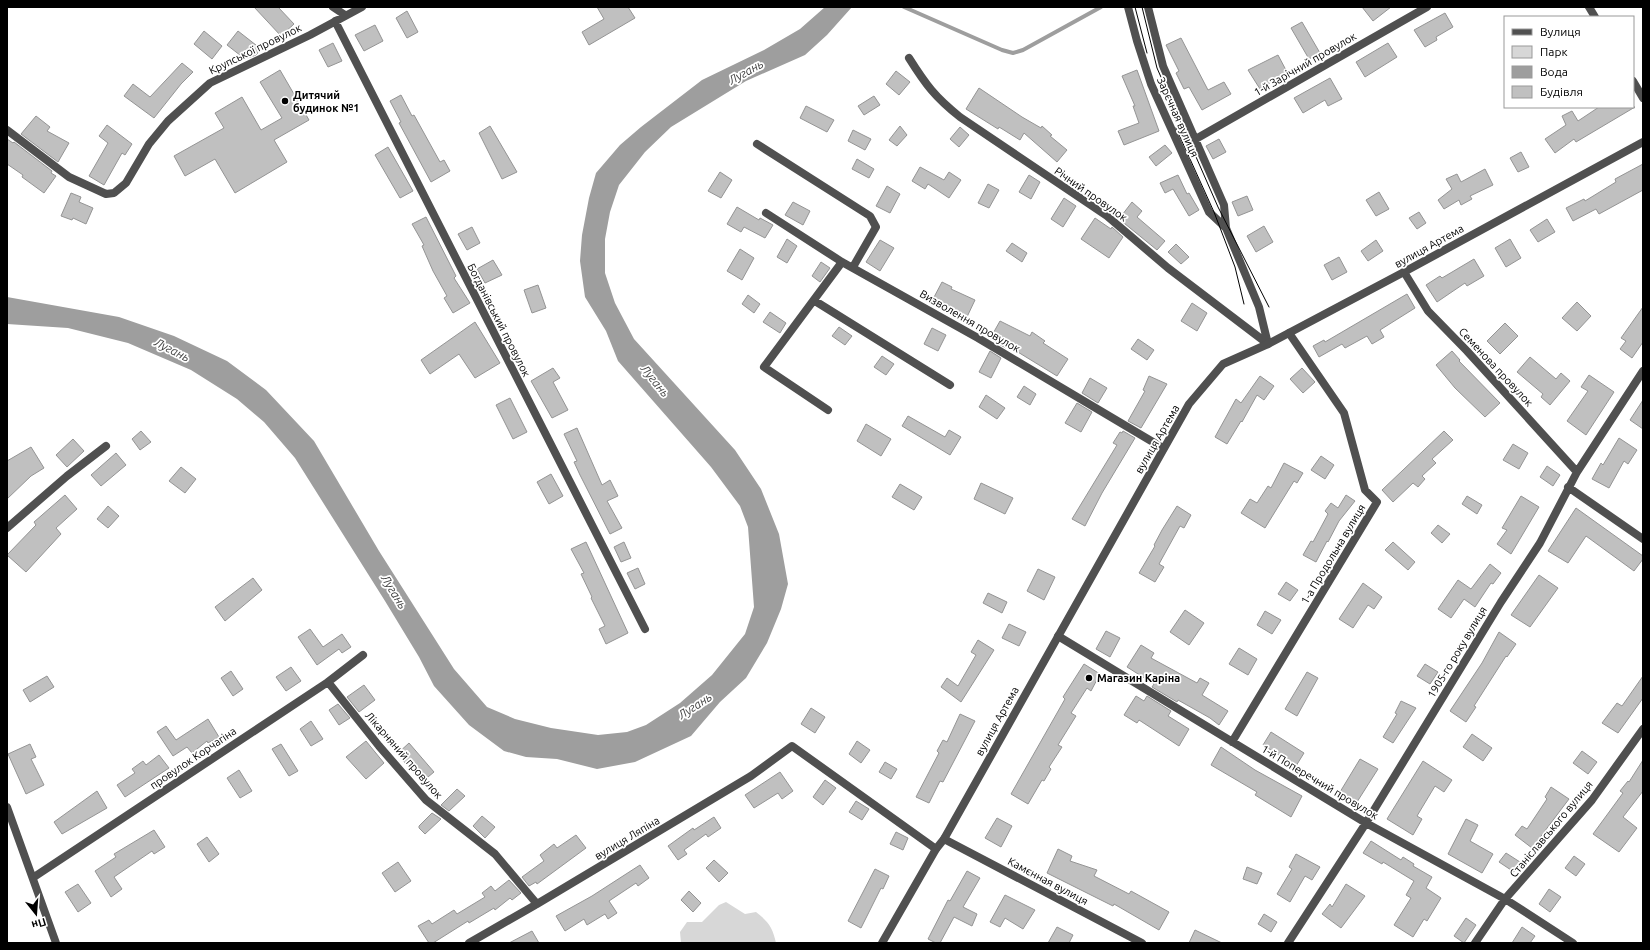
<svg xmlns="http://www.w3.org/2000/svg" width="1650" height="950" font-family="Ubuntu,sans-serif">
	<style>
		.green { fill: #d7d7d7 }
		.water { fill: #9e9e9e }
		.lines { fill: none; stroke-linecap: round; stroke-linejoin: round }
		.stream { stroke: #9e9e9e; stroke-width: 4 }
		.building { fill: #c0c0c0; stroke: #949494 }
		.minor { stroke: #505050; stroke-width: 8 }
		.tertiary { stroke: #505050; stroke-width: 8 }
		.tram { stroke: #000; stroke-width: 1 }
		.poi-dot { fill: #000; stroke: #fff; stroke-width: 1.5 }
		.labels { text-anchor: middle; stroke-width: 3.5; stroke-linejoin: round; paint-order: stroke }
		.street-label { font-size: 11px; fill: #000; stroke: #fff }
		.poi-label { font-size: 11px; font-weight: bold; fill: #000; stroke: #fff; text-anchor: start }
		.water-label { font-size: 12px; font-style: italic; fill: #3f3f3f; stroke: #fff }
	</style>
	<rect width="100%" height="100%" fill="#fff"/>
	<path class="green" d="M726 902 745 914 756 912C768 921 773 928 776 943H681L680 932 687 922H702L719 905Z"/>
	<path class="water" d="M825 7H852L827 35 805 55 746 81 671 127 645 152 619 185 610 212 605 239V273L615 303 634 339 735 450 761 489 779 534 788 584 781 609 767 643 746 678 720 702 691 736 635 762 597 769 557 759 526 757 504 751 469 725 434 686 419 657 385 601 295 458 264 422 237 399 191 370 128 343 68 328 7 324V297L119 317 174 336 227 361 266 390 314 441 379 551 454 669 487 707 515 719 551 728 598 735 627 732 646 725 680 703 712 675 745 634 754 607 748 527 740 506 711 467 618 361 606 331 585 297 580 261 582 235 589 198 596 173 620 145 641 127 702 80 764 50 800 29Z"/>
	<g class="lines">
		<path class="stream" d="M904 7 1002 50 1013 53 1023 50 1101 7"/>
	</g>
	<path class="building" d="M254 7H278L294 24 281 36Z
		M597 7H628L635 18 589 45 582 32 604 19Z
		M1362 7H1391L1373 21Z
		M407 11 418 32 407 38 396 18Z
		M1445 13 1453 27 1436 37 1437 40 1425 47 1414 30Z
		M1302 22 1320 53 1309 59 1291 28Z
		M375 25 383 41 364 51 355 35Z
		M204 31 222 46 212 59 194 44Z
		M238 31 261 49 256 55 245 59 227 45Z
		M1181 38 1208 90 1224 82 1231 94 1202 110 1189 87 1184 89 1176 73 1179 71 1166 45Z
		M333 43 342 61 328 67 319 50Z
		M1388 43 1397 57 1365 77 1356 62Z
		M1278 55 1287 72 1260 89 1248 70Z
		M182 63 193 72 181 84 154 118 124 96 133 84 150 97Z
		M280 70 309 120 274 140 287 162 235 193 215 159 185 176 174 156 224 128 215 113 242 97 261 130 282 118 260 82Z
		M1137 70 1159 131 1124 145 1118 131 1139 123 1133 106H1135L1122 76Z
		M896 71 910 82 899 95 886 84Z
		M1330 78 1342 99 1328 106 1325 100 1303 113 1294 98Z
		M979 88 1022 117 1041 128 1042 126 1052 135 1050 136 1067 150 1057 162 1024 133 1020 140 999 127 998 129 966 109Z
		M401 95 412 116 414 115 440 162 444 160 450 171 431 182 399 123 401 122 390 101Z
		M874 96 880 105 864 115 858 106Z
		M806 106 834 120 827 132 800 118Z
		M1599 107H1635L1576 142 1574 139 1555 153 1545 139 1566 125 1562 116 1572 111 1578 121Z
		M36 116 50 127 47 131 69 143 58 162 21 134Z
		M107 125 132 144 125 155 122 153 104 185 89 176 108 143 99 136Z
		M490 126 517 172 502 179 479 133Z
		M900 126 907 135 897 146 889 140Z
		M960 127 969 135 959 147 950 139Z
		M853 130 871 139 865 150 848 141Z
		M7 139 13 143 14 142 52 171 51 173 56 176 44 193 22 177 23 175 7 164Z
		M1219 139 1226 152 1213 159 1206 146Z
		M1165 145 1172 153 1156 166 1149 157Z
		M388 147 413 191 400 198 375 155Z
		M1521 152 1529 167 1518 172 1510 158Z
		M857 159 874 169 869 178 852 169Z
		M1643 164V190L1599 214 1596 209 1573 221 1566 208 1584 199 1585 201 1616 182 1615 179Z
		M920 167 944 180 949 172 961 180 949 198 928 184 925 189 912 181Z
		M1485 169 1493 185 1470 196 1472 199 1461 205 1459 200 1444 209 1438 200 1452 189 1446 179 1457 174 1461 182Z
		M720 172 732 180 721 198 708 191Z
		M1029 175 1040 182 1031 199 1019 192Z
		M1178 175 1187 194 1189 193 1199 210 1189 216 1173 189 1165 193 1160 183Z
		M988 184 999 190 989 208 978 203Z
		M887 186 900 194 890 213 876 206Z
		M1379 192 1389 209 1376 216 1366 200Z
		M71 193 81 197 79 202 93 208 86 224 73 218 72 220 61 216Z
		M1247 196 1253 210 1238 216 1232 202Z
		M1064 198 1076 206 1063 227 1051 219Z
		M793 202 810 211 803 225 785 215Z
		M1132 202 1142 211 1137 217 1165 241 1157 250 1119 219Z
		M737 207 759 220 760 218 773 225 765 238 744 227 741 232 727 224Z
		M1419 212 1426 223 1417 229 1409 218Z
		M426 217 456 276 454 278 470 303 453 313 444 298 447 296 433 271 422 246 424 245 412 224Z
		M1095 218 1111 229 1112 227 1123 237 1109 258 1081 239Z
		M1547 219 1555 232 1538 242 1530 230Z
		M1264 226 1273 242 1256 252 1247 236Z
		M472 227 480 243 467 250 458 234Z
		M787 239 797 246 787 263 777 257Z
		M1510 239 1521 258 1506 267 1495 248Z
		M880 240 894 248 880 271 866 262Z
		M1376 240 1383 251 1368 261 1361 251Z
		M1012 243 1027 253 1022 262 1006 251Z
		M1176 244 1189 257 1181 264 1168 252Z
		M740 249 754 258 742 280 727 271Z
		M1339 257 1347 272 1332 280 1324 265Z
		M1474 259 1484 276 1467 286 1465 283 1437 302 1426 285 1440 276 1442 278Z
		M493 260 502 275 485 283 477 269Z
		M821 262 830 268 820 282 812 276Z
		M942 282 952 287 951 289 975 300 966 319 932 301Z
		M538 285 546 308 532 313 524 290Z
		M1407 294 1415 308 1380 330 1384 337 1372 344 1367 336 1345 348 1342 344 1319 357 1313 346 1324 340 1325 342Z
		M748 295 760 304 754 313 742 304Z
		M1577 302 1591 316 1577 331 1562 318Z
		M1192 303 1207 313 1197 331 1181 321Z
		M1643 307V342L1632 358 1620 349 1626 341 1621 338Z
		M770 312 786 323 780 333 763 322Z
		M1000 321 1030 336 1032 332 1045 341 1043 343 1068 359 1057 376 1008 346 1006 348 995 342 996 340 991 337Z
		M475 322 500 363 475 378 459 354 430 374 421 360Z
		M1505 323 1518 336 1500 354 1487 341Z
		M839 327 852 336 845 345 832 336Z
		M932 328 946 335 938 351 924 344Z
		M1138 339 1154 350 1147 360 1131 349Z
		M990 351 1001 358 991 378 979 372Z
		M1452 351 1460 360 1459 361 1500 403 1485 417 1455 388 1436 365Z
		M882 356 894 364 886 375 874 367Z
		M1530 357 1556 379 1561 373 1570 381 1550 405 1541 397 1543 394 1517 372Z
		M553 368 560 378 553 382 568 410 552 418 531 381Z
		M1302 368 1315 382 1303 393 1290 379Z
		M1589 375 1614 392 1586 435 1567 421 1588 391 1581 387Z
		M1149 376 1167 384 1141 428 1128 421 1145 391 1143 390Z
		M1260 376 1274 386 1264 400 1257 395 1242 422 1241 421 1227 444 1215 437 1236 399 1241 403Z
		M1090 378 1107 388 1098 403 1082 393Z
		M1024 386 1036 394 1030 405 1017 397Z
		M986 395 1005 408 997 419 979 407Z
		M510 398 527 432 513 439 496 405Z
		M1643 400V429L1630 420Z
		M1077 403 1092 412 1081 432 1065 423Z
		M908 416 945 437 949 430 961 437 950 455 902 426Z
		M866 424 891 439 881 456 857 441Z
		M577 428 602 485 610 480 618 496 607 501 622 528 610 534 580 475 574 462 577 461 564 434Z
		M141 431 151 442 140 450 132 439Z
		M1123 431 1135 438 1102 493 1085 526 1072 519 1117 445 1113 443 1120 432 1122 433Z
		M1444 431 1453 440 1432 459 1436 463 1422 476 1425 479 1418 487 1413 483 1393 502 1382 490Z
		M1619 438 1637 450 1628 464 1624 461 1609 488 1592 479 1601 463 1603 465Z
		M73 439 84 451 67 467 56 455Z
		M1513 444 1528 453 1519 469 1503 460Z
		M31 447 44 468 31 476 7 499V461Z
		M116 453 126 465 101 486 91 475Z
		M1321 456 1334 465 1325 479 1311 470Z
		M1284 463 1303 473 1297 483 1294 481 1265 528 1241 513 1250 499 1257 503 1268 486 1271 488Z
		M1547 466 1560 475 1553 486 1540 477Z
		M181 467 196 479 185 493 169 481Z
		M551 474 563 496 549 504 537 482Z
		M981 483 1013 498 1005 514 974 499Z
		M900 484 922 497 914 510 892 497Z
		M65 495 77 509 56 528 61 534 26 572 7 555 36 525 34 522Z
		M1346 495 1355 501 1339 521 1328 542 1327 541 1316 562 1303 555 1311 541 1313 542 1328 514 1325 511 1331 503 1338 508Z
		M1467 496 1482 505 1477 514 1462 504Z
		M1521 496 1539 507 1511 554 1497 544 1507 530 1502 528Z
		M108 506 119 516 108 528 97 519Z
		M1177 506 1191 515 1184 528 1180 526 1159 564 1164 567 1155 582 1139 573 1155 546 1154 545 1162 530Z
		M1576 508 1643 556V559L1634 571 1586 536 1568 563 1548 551Z
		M1438 525 1450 534 1442 543 1431 533Z
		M586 542 628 633 606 644 599 629 605 626 591 598 592 597 581 574 584 573 571 549Z
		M624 542 631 558 621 562 614 547Z
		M1393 542 1415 562 1408 570 1385 550Z
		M1490 564 1501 573 1493 584 1491 583 1475 607 1464 599 1451 618 1438 609 1458 580 1471 589Z
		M638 568 645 584 635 589 627 573Z
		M1038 569 1055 577 1044 600 1027 591Z
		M1539 575 1558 588 1530 627 1511 615Z
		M253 578 262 590 225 621 215 607Z
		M1286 582 1298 590 1290 601 1278 594Z
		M1363 583 1382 597 1374 609 1368 605 1353 628 1339 619Z
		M988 593 1007 602 1002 613 983 603Z
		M1185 610 1204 623 1189 645 1170 632Z
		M1265 611 1281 620 1272 634 1257 625Z
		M1009 624 1026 632 1019 646 1002 638Z
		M310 629 323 647 342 634 351 647 342 653 339 649 317 665 298 637Z
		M1106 631 1120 638 1110 657 1096 649Z
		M1499 632 1516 644 1507 657 1506 656 1474 706 1476 707 1466 722 1450 711 1482 663Z
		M978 640 994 650 961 702 941 687 947 678 958 686 976 655 971 652Z
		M1141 645 1154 653 1151 658 1197 683 1200 678 1209 683 1202 695 1228 711 1219 725 1210 718 1178 700 1177 702 1152 687 1154 684 1127 667Z
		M1239 648 1257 659 1248 675 1229 664Z
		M1084 664 1100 674 1091 691 1087 688 1071 713 1076 716 1058 745 1062 747 1049 767 1051 769 1044 781 1042 780 1028 804 1011 794 1065 699 1063 697Z
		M1425 664 1438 672 1430 684 1417 676Z
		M291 667 301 681 286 691 276 677Z
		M231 671 243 689 233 696 221 678Z
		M1307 672 1318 678 1297 716 1285 709Z
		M47 676 54 687 30 702 23 690Z
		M1643 676V698L1618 733 1602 723 1617 703 1622 706Z
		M364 685 375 700 359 712 347 697Z
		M1136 696 1144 701 1147 696 1171 711 1168 716 1189 729 1179 746 1139 720 1137 723 1124 715Z
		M1401 701 1416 708 1393 743 1383 737 1397 714 1395 713Z
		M338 704 350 718 339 725 329 710Z
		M811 708 825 717 815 733 801 724Z
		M960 714 975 721 943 782 940 781 929 803 916 797 939 753 937 751 943 740 947 742Z
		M208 719 219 737 208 743 207 741 192 753 187 747 173 756 157 732 166 726 176 740Z
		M311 721 323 739 311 746 300 729Z
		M1271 732 1304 753 1296 766 1263 745Z
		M1472 734 1492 748 1483 761 1463 747Z
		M366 741 384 763 366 779 346 757Z
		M857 741 870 750 861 763 849 754Z
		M409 743 434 772 422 782 397 754Z
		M30 744 36 757 31 759 44 785 26 794 8 754Z
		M281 744 298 771 289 776 272 749Z
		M1221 747 1255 770 1302 796 1291 817 1255 795 1257 792 1211 765Z
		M1582 751 1597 762 1588 774 1573 763Z
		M159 755 169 768 125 797 117 785 135 773 132 769 143 761 146 765Z
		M1360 759 1378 769 1357 802 1340 792Z
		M1643 760V791L1623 817 1637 828 1619 852 1593 834 1623 793 1620 791 1628 781 1629 782Z
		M1423 761 1452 780 1444 792 1435 786 1417 816 1422 819 1413 835 1387 819Z
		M885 762 897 769 891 779 879 772Z
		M239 770 252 791 240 798 227 778Z
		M780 772 793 791 782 799 778 793 754 808 745 795Z
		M825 780 836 788 823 805 813 797Z
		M1551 787 1569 799 1532 848 1515 835 1522 826 1527 829 1547 799 1545 797Z
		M457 789 465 796 449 811 441 805Z
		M97 791 107 808 62 834 54 822Z
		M856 801 869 809 862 820 849 812Z
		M432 813 441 819 425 834 419 828V826Z
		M482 816 495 827 485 838 473 826Z
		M714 817 721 828 708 837 706 834 684 850 687 854 678 860 668 846 693 828 694 830Z
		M997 818 1012 826 1001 847 985 838Z
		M1466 819 1478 825 1470 841 1493 854 1482 873 1448 854Z
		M154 830 165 847 154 854 152 851 114 877 122 889 111 897 95 871 116 857 114 854Z
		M896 832 908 838 903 850 890 844Z
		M576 835 586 848 537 884 536 882 529 886 522 877 544 861 540 855 554 844 557 848Z
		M207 837 219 854 209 862 197 844Z
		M1371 841 1401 860 1403 857 1414 864 1413 866 1432 877 1426 888 1441 898 1427 921 1424 919 1413 937 1394 925 1411 898 1406 895 1414 881 1383 862 1382 864 1363 853Z
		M1058 849 1072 856 1070 861 1097 870 1094 876 1129 894 1131 891 1169 912 1159 930 1114 904 1113 906 1047 873Z
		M1506 853 1520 862 1514 872 1499 862Z
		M1296 854 1320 867 1312 880 1305 876 1290 902 1277 894 1292 869 1289 867Z
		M1574 856 1585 864 1576 876 1565 868Z
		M714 860 728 873 719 882 706 868Z
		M398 862 411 881 395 892 382 873Z
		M640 865 649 878 638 886 636 883 609 901 617 913 608 919 605 914 587 925 584 919 565 931 556 916 592 896Z
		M1247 867 1262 873 1257 884 1243 879Z
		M875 869 889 876 883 889 881 888 861 928 848 921Z
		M967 871 980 878 963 907 977 914 972 926 954 917 940 943H936L928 939 948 900 950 901Z
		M509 880 521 893 512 900 510 898 495 910 494 908 469 923 468 921 433 943H429L418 926 429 920 432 924 454 910 457 914 485 897 482 893 491 886 495 891Z
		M78 884 91 903 78 912 65 892Z
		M1346 884 1365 896 1341 928 1322 914 1330 904 1332 907Z
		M1549 889 1561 897 1550 912 1539 904Z
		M689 891 701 903 693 912 681 900Z
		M1005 895 1035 910 1023 929 1005 918 1000 927 990 922Z
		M1264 914 1277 922 1271 932 1258 924Z
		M1466 918 1476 925 1464 943 1454 936Z
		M1057 927 1073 935 1069 943H1048Z
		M1522 927 1535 936 1530 943H1512Z
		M1195 930 1222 943H1189Z
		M532 931 539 943H509Z"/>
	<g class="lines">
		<path class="minor" d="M333 7 345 15
			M1128 7 1137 41 1151 84 1209 212 1226 228
			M1148 7 1163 66 1224 205 1226 228 1259 307 1268 344
			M1589 7 1595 17
			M335 21 645 629
			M909 58C926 85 935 97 960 117L1107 216 1168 268 1268 344
			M1633 81 1643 98
			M7 130 69 177 106 194 114 193 126 183 149 144 168 121 210 83 310 35 362 7
			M1194 140 1427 7
			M757 144 870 216 876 227 853 267
			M766 213 842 262 978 338 1163 448
			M1404 272 1428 311 1467 351 1577 472
			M815 301 950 385
			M828 410 764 367 842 262
			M1568 487 1643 539
			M7 528 67 476 106 446
			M1058 636 1366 823 1505 899 1573 943
			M328 682 379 746 426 800 495 854 537 904
			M1232 742 1377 502 1365 490 1344 413 1289 333
			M7 807 56 943
			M944 839 1142 943
			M34 877 328 682 363 655
			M469 943 537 904 751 776 792 746 936 849
			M1288 943 1366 823 1501 602 1540 543 1577 472 1643 371
			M1475 943 1505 899 1592 800 1643 729"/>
		<path class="tertiary" d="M882 943 936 849 944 839 1189 404 1223 364 1268 344 1404 272 1643 142"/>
		<path class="tram" d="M1135 7 1147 53
			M1142 7 1157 68 1218 207 1269 307
			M1176 128 1214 212 1235 267 1244 304"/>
	</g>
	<g class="poi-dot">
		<circle cx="285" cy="101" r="4"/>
		<circle cx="1089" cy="678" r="4"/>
	</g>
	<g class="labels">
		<g class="street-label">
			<text transform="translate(255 49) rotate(-26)" y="4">Крупської провулок</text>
			<text transform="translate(1305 64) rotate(-30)" y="4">1-й Зарічний провулок</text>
			<text transform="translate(1178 117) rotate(66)" y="4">Зарєчная вулиця</text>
			<text transform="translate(1091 194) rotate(35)" y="4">Річний провулок</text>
			<text transform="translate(1429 246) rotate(-29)" y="4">вулиця Артема</text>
			<text transform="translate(499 320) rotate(63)" y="4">Богданівський провулок</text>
			<text transform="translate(970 321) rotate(30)" y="4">Визволення провулок</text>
			<text transform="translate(1496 367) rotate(47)" y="4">Семенова провулок</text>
			<text transform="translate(1157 439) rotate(-60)" y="4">вулиця Артема</text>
			<text transform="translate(1333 554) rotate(-59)" y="4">1-а Продольна вулиця</text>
			<text transform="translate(1457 652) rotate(-59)" y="4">1905-го року вулиця</text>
			<text transform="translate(997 721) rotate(-61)" y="4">вулиця Артема</text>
			<text transform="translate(404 755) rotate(49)" y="4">Лікарняний провулок</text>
			<text transform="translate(193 758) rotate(-34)" y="4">провулок Корчагіна</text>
			<text transform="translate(1320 782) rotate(31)" y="4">1-й Поперечний провулок</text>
			<text transform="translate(1551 829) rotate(-50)" y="4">Станіславського вулиця</text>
			<text transform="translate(627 838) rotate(-31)" y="4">вулиця Ляпіна</text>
			<text transform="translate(1048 881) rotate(28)" y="4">Камєнная вулиця</text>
		</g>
		<g class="poi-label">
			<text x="293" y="99">Дитячий<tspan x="293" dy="13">будинок №1</tspan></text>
			<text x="1097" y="682">Магазин Каріна</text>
		</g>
		<g class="water-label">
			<text transform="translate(746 72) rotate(-29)" y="4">Лугань</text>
			<text transform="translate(172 350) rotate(27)" y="4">Лугань</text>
			<text transform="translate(655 381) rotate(51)" y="4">Лугань</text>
			<text transform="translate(394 592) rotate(59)" y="4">Лугань</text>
			<text transform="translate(695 706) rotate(-33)" y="4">Лугань</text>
		</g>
	</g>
	<rect width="1650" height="950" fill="none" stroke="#000000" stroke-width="16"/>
	<rect x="1504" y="16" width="130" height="92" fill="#ffffff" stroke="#999999"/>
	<rect x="1512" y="29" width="20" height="6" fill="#505050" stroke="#999999"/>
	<text x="1540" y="36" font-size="12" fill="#000000">Вулиця</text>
	<rect x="1512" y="46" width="20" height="12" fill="#d7d7d7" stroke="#999999"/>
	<text x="1540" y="56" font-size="12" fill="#000000">Парк</text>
	<rect x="1512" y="66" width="20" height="12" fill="#9e9e9e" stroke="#999999"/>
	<text x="1540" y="76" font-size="12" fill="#000000">Вода</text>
	<rect x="1512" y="86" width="20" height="12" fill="#c0c0c0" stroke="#999999"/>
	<text x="1540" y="96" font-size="12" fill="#000000">Будівля</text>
	<g transform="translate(36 914) rotate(163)" stroke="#ffffff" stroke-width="3" paint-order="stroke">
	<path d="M0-3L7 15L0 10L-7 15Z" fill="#000000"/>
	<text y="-6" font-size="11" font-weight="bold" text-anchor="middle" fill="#000000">Пн</text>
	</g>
</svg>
